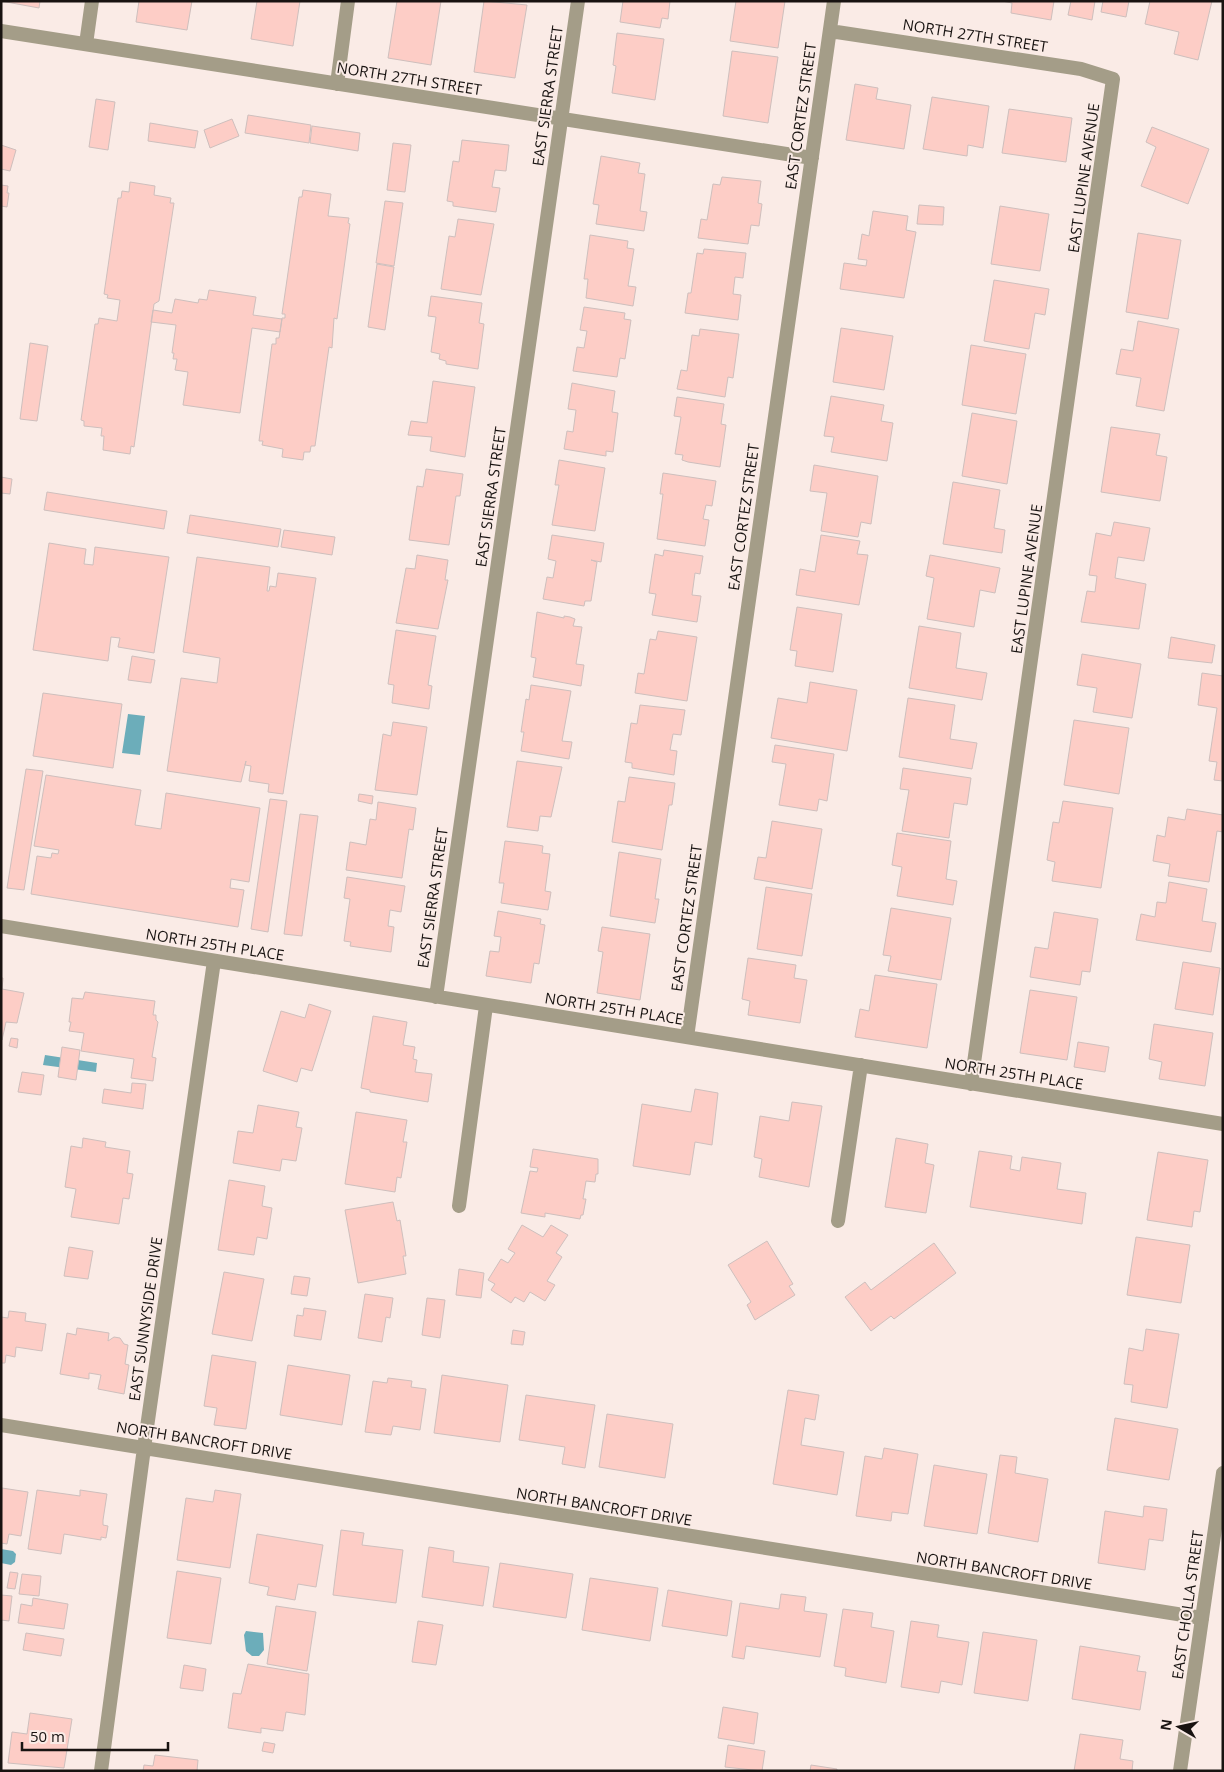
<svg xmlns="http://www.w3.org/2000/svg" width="1224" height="1772" font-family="'Open Sans',sans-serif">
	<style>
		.water { fill: #6cadba }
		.building { fill: #fdcdc6; stroke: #cebfbd }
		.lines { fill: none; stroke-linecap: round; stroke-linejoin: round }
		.minor { stroke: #a49d88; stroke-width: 14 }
		.tertiary { stroke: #a49d88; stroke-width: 14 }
		.labels { text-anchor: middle; stroke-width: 4; stroke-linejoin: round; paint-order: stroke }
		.street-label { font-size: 15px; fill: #181311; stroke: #faebe6 }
	</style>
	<rect width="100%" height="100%" fill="#faebe6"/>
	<path class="water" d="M128 714 145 716 140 755 122 753Z
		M45 1055 97 1063 96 1072 43 1065Z
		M1 1549 13 1551 16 1554 15 1562 11 1565 1 1563Z
		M246 1631 263 1633 264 1650 259 1656H252L246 1651 244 1635Z"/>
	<path class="building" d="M1 1H40L39 8Z
		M139 1H192L187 30 136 22Z
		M257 1H300L293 46 251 39Z
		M397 1H441L431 65 388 58Z
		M484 1 527 5 515 78 474 72Z
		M623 1H670L668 19 662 18 660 28 620 22Z
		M736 1H785L778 48 730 41Z
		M1002 1H1054L1051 20 1011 13 1012 3Z
		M1071 1H1095L1092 20 1068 15Z
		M1103 1H1129L1126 17 1101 12Z
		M1150 1H1212L1198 60 1174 54 1179 32 1145 24Z
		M617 33 664 39 655 100 612 93 616 66 613 65Z
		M732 51 778 57 768 123 723 116Z
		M855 84 878 88 876 99 911 105 904 149 846 140Z
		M932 97 989 106 983 148 968 145 967 156 923 149Z
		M96 99 115 102 108 150 89 147Z
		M1009 109 1072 118 1066 162 1002 153Z
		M248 115 311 125 309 143 245 133Z
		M232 119 239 136 210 148 204 130Z
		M150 123 198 131 195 148 148 141Z
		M312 126 360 133 358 151 310 143Z
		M1152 127 1209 149 1188 204 1141 186 1156 147 1146 142Z
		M462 140 509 145 506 171 495 170 492 187 500 188 496 212 453 206V202L447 201 453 161 459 162Z
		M393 143 411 145 405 192 387 190Z
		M1 145 16 150 10 171 1 169Z
		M601 156 640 163 638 173 645 174 640 211 647 212 644 231 596 224 599 205 593 204Z
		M722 177 761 181 758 203 762 204 759 226 751 225 748 244 698 238 701 219 707 220 713 184 720 185Z
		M130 182 155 186 154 195 171 198 170 203H174L159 301 154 304 134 447 131 446 130 454 103 450 104 436H101L102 428 84 426V421L81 420 95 324H98L99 318 117 321 120 300 107 298 108 295 104 294 118 198H121L122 191 129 192Z
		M1 185 8 186 7 193H9L7 207 1 206Z
		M303 190 331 194 328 216 349 218 348 223 350 224 337 319 334 318 332 348 329 347 315 446H311L310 452H304L303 460 282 457 283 449 262 445 263 441H259L272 344H276V338H279L282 318H285V314H282L299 197H302Z
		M385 201 403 203 394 266 376 263Z
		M919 205 944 207 943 225 917 224Z
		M1000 206 1049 214 1040 271 991 264Z
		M873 211 908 216 906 230 916 232 904 298 840 289 844 263 866 266 867 260 858 259 862 234 869 236Z
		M458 219 494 224 481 295 441 289 449 236 455 237Z
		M1138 233 1181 240 1168 319 1126 312Z
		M590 235 628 241 627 248 634 249 628 286 636 287 633 306 586 298 588 279H584Z
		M704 249 746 253 743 278 735 277 733 294 741 295 738 320 685 313 688 293H691L697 253 703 254Z
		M377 264 394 267 385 330 368 327Z
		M994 280 1049 289 1045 315 1035 313 1029 349 984 341Z
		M209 290 256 297 253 315 282 319 280 332 252 328 240 413 183 405 188 372 175 370 177 359H173L174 353H172L176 325 151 322 153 310 172 313 175 299 198 303 199 299 207 300Z
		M431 296 482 303 479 323 484 324 478 369 446 364V361L439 359 440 354 431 352 436 317 428 316Z
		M584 307 625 313 624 319 631 320 625 359 620 358 617 377 573 371 577 347 584 348 587 331 580 330Z
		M1138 321 1179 329 1164 411 1136 406 1141 378 1116 374 1121 349 1133 351Z
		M841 328 893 336 884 390 833 382Z
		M700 329 739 334 733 378 728 377 725 397 677 389 681 370 687 371 692 335 699 336Z
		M30 343 48 346 37 421 20 419Z
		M971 345 1026 354 1016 414 962 405Z
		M433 381 475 387 465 457 430 451 432 437 408 435 411 421 427 423Z
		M572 383 615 391 612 412 618 413 613 452 606 451V456L564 449 567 431 573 432 576 410 568 409Z
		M831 396 884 405 881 421 893 423 887 461 831 452 834 437 824 436Z
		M677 397 724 404 721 424 726 425 720 467 688 462 682 460 683 455 675 454 681 417 674 416Z
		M972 413 1017 421 1007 484 962 476Z
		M1111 427 1160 434 1156 455 1167 457 1160 501 1101 492Z
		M559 460 605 468 595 531 552 525 559 485H555Z
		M814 465 878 476 871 524 861 522 858 537 821 531 827 493 810 491Z
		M426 469 463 474 460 496H456L449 545 409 540 417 486 423 487Z
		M663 473 716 481 712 506 706 505 703 519 709 520 705 546 657 539 663 494H660Z
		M1 477 12 479 10 494 1 493Z
		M953 482 1000 490 994 528 1005 530 1002 553 943 544Z
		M47 492 167 511 164 529 44 510Z
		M190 515 281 529 278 547 187 533Z
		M1114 522 1150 528 1144 561 1118 557 1115 578 1146 584 1139 629 1081 622 1087 591 1095 592 1097 576 1089 575 1096 533 1111 536Z
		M284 530 335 537 332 555 281 547Z
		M552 535 604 543 601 562 591 560 597 562 591 601H585L584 606 543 599 547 577 553 578 556 561 548 559Z
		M821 535 860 541 857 554 868 555 859 605 796 595 800 569 815 572Z
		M49 543 86 549 84 564 93 565 95 547 169 557 154 653 118 647 120 638 111 637 108 661 33 650Z
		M664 550 703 556 700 574 695 573 692 595 701 596 697 622 652 615 656 594 649 593 655 554 663 556Z
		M417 555 448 560 445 580H448L438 629 396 623 406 568 415 569Z
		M930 555 1000 568 995 593 980 590 974 627 927 619 934 578 926 576Z
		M197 557 270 567 267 591H269L270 586 276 587 278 573 316 578 283 794 268 792 269 784 249 781 251 766 245 765 246 761 241 782 167 771 181 678 217 683 220 658 183 652Z
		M797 607 842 614 833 672 795 666 797 651 790 650Z
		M537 612 564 618V616L570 617 575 619 573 626 582 627 576 664 584 665 581 686 533 677 536 658 531 657Z
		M919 626 961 633 956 668 987 673 982 700 909 688Z
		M396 630 436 636 428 685 432 686 429 709 392 703 394 685 388 684Z
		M658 631 697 637 687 701 635 693 638 673 644 674 650 639 656 640Z
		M1171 637 1215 645 1212 663 1168 658Z
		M1082 654 1141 664 1132 718 1093 712 1097 688 1077 685Z
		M132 656 155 660 151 683 128 680Z
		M1202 673 1223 676V781L1214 780 1217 762 1209 761 1217 708 1198 705Z
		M810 682 857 690 847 751 771 738 778 698 807 703Z
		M531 685 571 691 562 741 572 742 569 759 521 751 524 732H521L526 699 529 700Z
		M43 693 122 704 113 768 33 756Z
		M908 698 955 705 950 739 977 743 972 769 899 757Z
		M640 705 685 710 681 735 673 734 670 750 677 751 674 775 632 768V763L625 762 631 723 637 724Z
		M1074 720 1129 728 1119 794 1064 785Z
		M393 722 427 727 417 795 375 790 383 734 391 736Z
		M775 745 834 754 827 801 819 799 817 811 779 805 786 764 772 762Z
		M517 761 562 767 551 817 540 816 538 831 507 827Z
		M903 768 971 778 967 805 954 803 949 838 902 831 909 790 900 789Z
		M26 769 43 771 24 890 7 888Z
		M46 775 141 790 135 825 161 829 166 793 260 808 249 882 231 879 230 888 244 890 238 927 31 894 37 856 51 858 52 853 58 854 59 850 34 846Z
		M629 777 675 783 672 805H669L662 850 612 842 618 801 625 802Z
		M359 794 373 796 372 804 358 801Z
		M270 799 287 801 268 932 251 929Z
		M1063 801 1113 808 1101 888 1052 881 1055 862 1047 860 1053 822 1059 823Z
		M378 802 416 808 413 830 409 829 402 878 346 870 350 842 366 845 370 819 376 820Z
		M1187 809 1223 815V832L1217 831 1209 882 1168 876 1170 864 1153 861 1157 835 1165 837 1168 817 1185 820Z
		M300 814 318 816 302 936 284 934Z
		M772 821 822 829 812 889 754 879 758 857 766 858Z
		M897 833 951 841 946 879 957 881 953 905 897 896 902 867 892 865Z
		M505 841 538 845 543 846 542 853 550 854 545 891 551 892 548 910 501 903 504 883H499Z
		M619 852 661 859 655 899H659L655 923 610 916Z
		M347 877 405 886 401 912 390 910 388 926 394 927 391 952 350 946 351 942 344 941 350 899 344 898Z
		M1169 882 1207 889 1202 921 1216 923 1211 952 1136 940 1141 914 1155 917 1157 902 1166 903Z
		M766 887 812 894 802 956 757 949Z
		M891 908 951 918 941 980 888 971 891 956 883 955Z
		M498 911 541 919 540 924 545 925 539 964 534 963 531 983 486 976 490 951 499 952 501 937 494 936Z
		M1054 912 1098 919 1090 972 1082 971 1080 985 1030 977 1035 947 1048 949Z
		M602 927 650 934 640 1000 597 993 603 952 598 951Z
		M748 958 796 965 794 978 807 980 800 1023 748 1015 750 1001 742 999Z
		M1183 962 1220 968 1213 1015 1175 1009Z
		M875 975 937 984 927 1048 855 1037 860 1009 869 1011Z
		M1 978H3L2 989 24 993 17 1023 6 1022 2 1040Z
		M1030 990 1077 997 1067 1060 1020 1053Z
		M85 992 155 1001 153 1015H156V1020L158 1022 152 1057 156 1058 153 1081 131 1078 134 1059 81 1051 84 1033 69 1031 71 1022H69L72 998 83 999Z
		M309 1004 331 1011 312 1071 301 1068 297 1082 263 1071 281 1011 305 1018Z
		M373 1016 407 1022 403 1045 415 1047 413 1059 417 1060 415 1072 432 1074 428 1102 370 1092V1090L361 1088Z
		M1154 1024 1213 1033 1205 1086 1159 1079 1162 1062 1149 1059Z
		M11 1038 18 1039 17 1048 9 1046Z
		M1078 1042 1109 1047 1105 1072 1074 1067Z
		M62 1047 80 1050 76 1080 58 1077Z
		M22 1072 44 1075 41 1095 18 1092Z
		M132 1083 146 1084 143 1109 102 1103 104 1089 131 1093Z
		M695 1089 718 1093 712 1145 695 1142 690 1175 633 1166 642 1104 691 1112Z
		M792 1102 822 1106 809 1187 759 1177 762 1159 754 1157 760 1116 789 1121Z
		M258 1105 299 1112 296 1127 302 1128 296 1161 282 1159 280 1171 233 1163 238 1131 253 1133Z
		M356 1112 407 1120 403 1142H407L401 1178 397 1177 395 1192 345 1184Z
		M83 1138 106 1142 105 1147 130 1151 127 1173 133 1174 129 1199 123 1198 119 1224 71 1217 76 1189 65 1187 71 1146 82 1148Z
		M896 1138 928 1144 925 1163 934 1165 926 1213 885 1207Z
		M533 1149 598 1159V1174H596L595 1182 586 1181 583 1199H586L583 1215H581L580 1219 545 1213V1217L521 1213 530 1171 537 1172 538 1168 530 1167Z
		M979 1151 1012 1156 1010 1169 1020 1171 1022 1157 1061 1163 1057 1189 1086 1193 1082 1224 970 1207Z
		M1158 1152 1208 1160 1200 1212 1194 1211 1192 1227 1147 1220Z
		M229 1180 265 1186 262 1206 272 1208 267 1239 257 1237 254 1255 218 1250Z
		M393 1202 397 1221 400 1220 406 1256H403L406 1274 358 1283 345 1210Z
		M522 1225 543 1237 551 1225 568 1235 556 1253 562 1257 547 1281 555 1285 545 1301 530 1292 524 1302 515 1297 511 1303 491 1290 495 1284 488 1280 501 1259 508 1263 515 1253 508 1249Z
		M1136 1237 1190 1245 1181 1303 1127 1295Z
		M767 1241 793 1284 789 1286 795 1295 755 1320 747 1305 751 1302 728 1265Z
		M934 1243 956 1273 894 1319 891 1316 871 1331 845 1297 865 1282 871 1290Z
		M69 1247 93 1251 88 1279 64 1276Z
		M459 1269 484 1273 481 1298 456 1295Z
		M224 1272 264 1279 252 1341 212 1334Z
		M294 1276 310 1278 307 1296 291 1294Z
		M365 1294 393 1298 390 1318 386 1317 382 1342 358 1338Z
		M427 1298 445 1300 440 1338 422 1335Z
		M304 1308 326 1311 321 1340 294 1336 297 1315 303 1316Z
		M9 1311 26 1313 25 1321 46 1324 42 1351 16 1347 15 1357 6 1355 5 1363H1V1317L8 1318Z
		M77 1328 109 1333 108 1341 114 1337 120 1338 124 1344 128 1345 125 1364 129 1365 124 1394 98 1389 101 1375 89 1373V1379L60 1374 67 1333 76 1335Z
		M1146 1329 1179 1334 1167 1408 1131 1402 1133 1385 1124 1384 1129 1348 1143 1351Z
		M513 1330 525 1332 523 1345 511 1344Z
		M212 1355 256 1362 246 1429 214 1425 217 1408 204 1406Z
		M288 1365 350 1375 342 1425 280 1415Z
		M442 1375 508 1385 500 1442 434 1433Z
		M388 1378 412 1381 411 1387 426 1389 420 1430 393 1426 391 1435 365 1432 373 1381 387 1383Z
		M788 1390 819 1395 815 1420 805 1418 801 1445 844 1452 837 1495 773 1484Z
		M526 1395 595 1405 585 1468 562 1464 565 1447 519 1440Z
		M607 1414 673 1424 665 1478 599 1467Z
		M1115 1418 1178 1429 1169 1480 1107 1470Z
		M884 1448 918 1454 908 1514 892 1512 891 1521 856 1516 865 1456 882 1459Z
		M1000 1455 1017 1457 1015 1473 1048 1479 1038 1542 988 1533Z
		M934 1465 987 1474 977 1534 924 1526Z
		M2 1488 28 1492 21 1536 9 1534 7 1544 1 1543Z
		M37 1490 80 1496V1490L107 1494 103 1520V1525L108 1526 106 1538 101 1537V1540L64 1534 61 1554 28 1549Z
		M215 1490 241 1494 230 1568 177 1560 186 1498 213 1502Z
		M1144 1506 1167 1509 1163 1541 1149 1539 1145 1570 1098 1563 1105 1511 1143 1517Z
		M341 1530 364 1533 362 1545 403 1550 396 1603 333 1595Z
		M257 1534 323 1545 316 1587 298 1584 295 1600 267 1595 269 1587 249 1583Z
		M429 1547 454 1551 453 1562 489 1567 483 1606 422 1597Z
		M500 1563 573 1574 566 1618 493 1607Z
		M177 1571 221 1578 211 1644 167 1638Z
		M10 1572 18 1573 15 1589 7 1588Z
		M22 1574 41 1576 39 1596 19 1594Z
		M590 1578 658 1588 650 1641 582 1630Z
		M668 1590 732 1601 727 1636 662 1626Z
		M781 1594 806 1597 804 1611 827 1614 820 1657 746 1646 744 1659 732 1657 740 1603 779 1609Z
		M1 1595 12 1596 9 1621 1 1620Z
		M33 1598 68 1604 64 1629 18 1623 21 1604 32 1606Z
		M276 1606 316 1612 307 1671 267 1664Z
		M843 1609 873 1613 871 1627 894 1631 886 1683 845 1676 846 1668 834 1666Z
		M418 1621 443 1625 436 1665 412 1662Z
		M911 1621 939 1625 937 1637 969 1642 962 1685 941 1681 939 1693 901 1687Z
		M983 1632 1037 1640 1028 1701 974 1693Z
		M26 1633 64 1639 61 1656 23 1650Z
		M1080 1646 1140 1656 1137 1671 1146 1672 1140 1710 1072 1699Z
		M248 1664 309 1674 305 1715 286 1712 283 1731 261 1728V1733L228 1728 233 1693 241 1694Z
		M184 1665 206 1669 203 1691 180 1688Z
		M723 1707 758 1713 754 1744 718 1738Z
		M30 1713 72 1719 64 1768 8 1763 12 1732 27 1734Z
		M1080 1734 1123 1740 1120 1759 1133 1761 1132 1771H1074Z
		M264 1742 275 1744 273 1753 262 1751Z
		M728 1745 765 1751 762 1771 725 1767Z
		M155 1755 198 1760 197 1771H143L144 1765 153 1766Z
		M811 1765 837 1769V1771H810Z"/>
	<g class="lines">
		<path class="minor" d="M1 31 812 158
			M830 31 1081 69 1113 79 971 1084
			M86 44 92 1
			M337 84 348 1
			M1 926 1223 1124
			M436 997 578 1
			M687 1037 834 1
			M459 1206 486 1006
			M838 1221 861 1065
			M1 1425 1202 1618
			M101 1771 144 1448 214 961"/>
		<path class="tertiary" d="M1180 1771 1223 1473"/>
	</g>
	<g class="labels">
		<g class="street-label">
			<text transform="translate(975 36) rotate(9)" y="5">NORTH 27TH STREET</text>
			<text transform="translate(409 79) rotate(9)" y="5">NORTH 27TH STREET</text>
			<text transform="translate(548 96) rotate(-82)" y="5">EAST SIERRA STREET</text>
			<text transform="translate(801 116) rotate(-82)" y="5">EAST CORTEZ STREET</text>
			<text transform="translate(1084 178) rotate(-82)" y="5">EAST LUPINE AVENUE</text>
			<text transform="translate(491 497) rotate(-82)" y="5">EAST SIERRA STREET</text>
			<text transform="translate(744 517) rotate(-82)" y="5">EAST CORTEZ STREET</text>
			<text transform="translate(1027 579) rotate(-82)" y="5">EAST LUPINE AVENUE</text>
			<text transform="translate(433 898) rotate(-82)" y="5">EAST SIERRA STREET</text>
			<text transform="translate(687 918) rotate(-82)" y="5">EAST CORTEZ STREET</text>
			<text transform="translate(215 945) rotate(9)" y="5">NORTH 25TH PLACE</text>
			<text transform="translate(614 1009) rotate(9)" y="5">NORTH 25TH PLACE</text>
			<text transform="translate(1014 1074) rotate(9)" y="5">NORTH 25TH PLACE</text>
			<text transform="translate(146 1319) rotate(-82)" y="5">EAST SUNNYSIDE DRIVE</text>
			<text transform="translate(204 1441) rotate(9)" y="5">NORTH BANCROFT DRIVE</text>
			<text transform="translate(604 1507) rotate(9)" y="5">NORTH BANCROFT DRIVE</text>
			<text transform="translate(1004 1571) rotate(9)" y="5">NORTH BANCROFT DRIVE</text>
			<text transform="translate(1188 1605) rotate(-82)" y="5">EAST CHOLLA STREET</text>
		</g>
	</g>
	<rect width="1224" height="1772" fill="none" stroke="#181311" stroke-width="5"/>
	<g transform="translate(1179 1727) rotate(279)" stroke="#faebe6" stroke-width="4" paint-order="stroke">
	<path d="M0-4L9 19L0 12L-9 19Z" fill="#181311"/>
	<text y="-8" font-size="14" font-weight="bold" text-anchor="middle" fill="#181311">N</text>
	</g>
	<path d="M22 1742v8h146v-8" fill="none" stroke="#181311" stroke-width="2.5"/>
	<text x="30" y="1742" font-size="15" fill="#181311" stroke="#faebe6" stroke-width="4" paint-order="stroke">50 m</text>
</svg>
